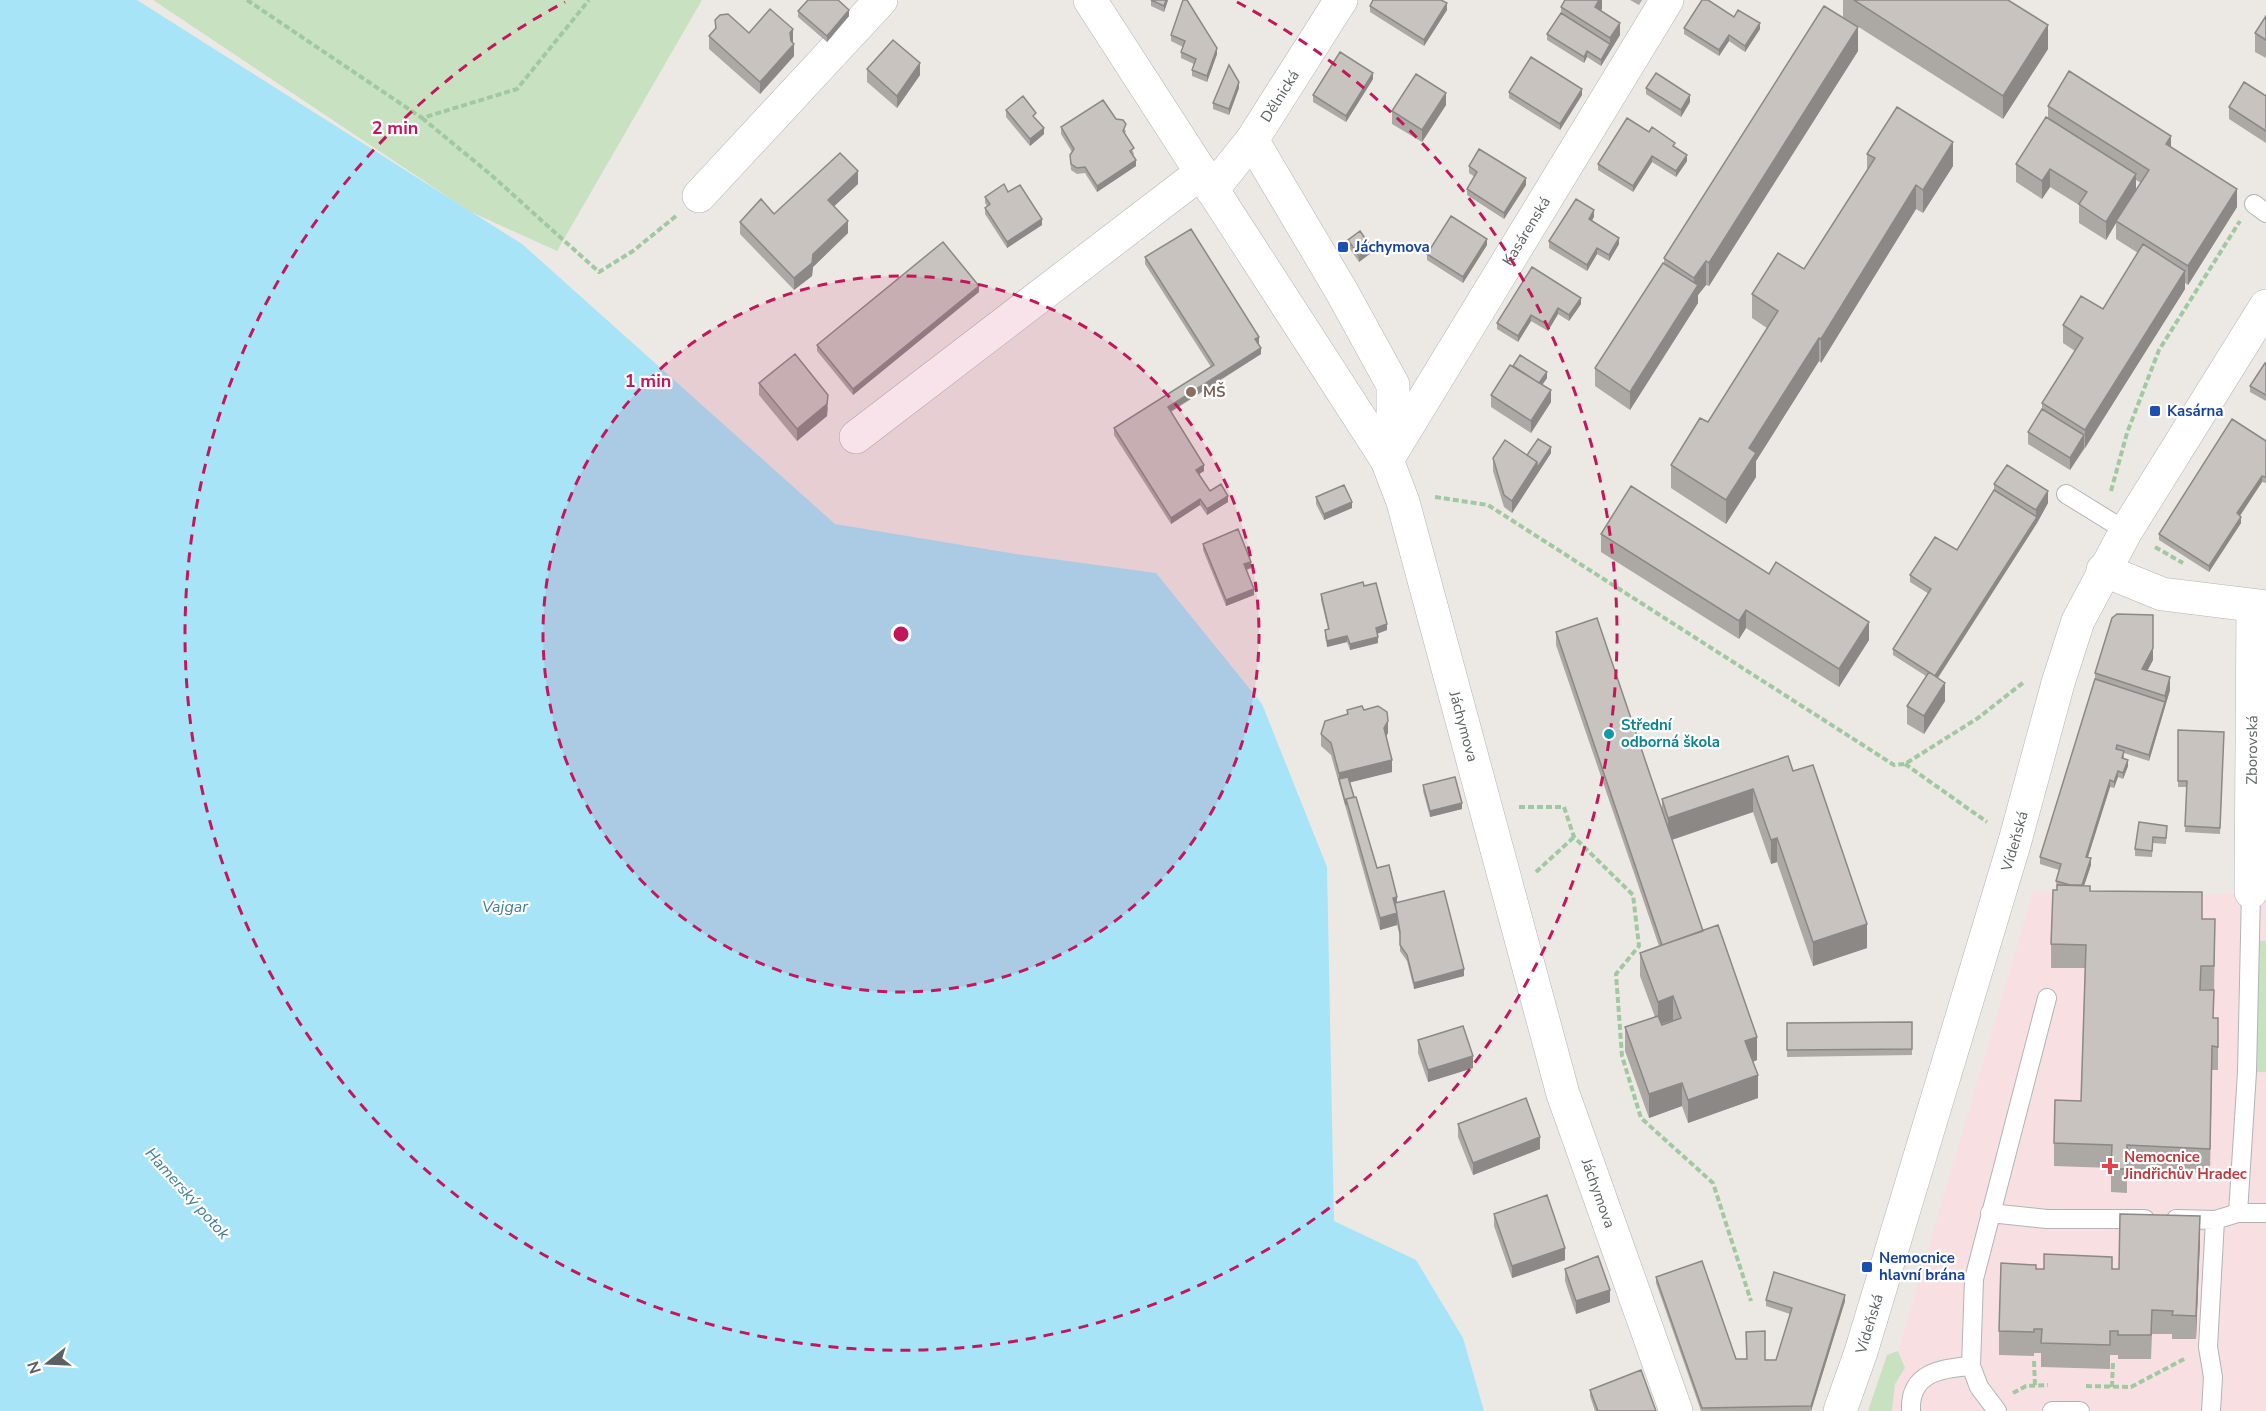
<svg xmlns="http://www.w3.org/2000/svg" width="2266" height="1411" font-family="'Nunito Sans',sans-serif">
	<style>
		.medical { fill: #f8e0e2 }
		.green { fill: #c8e2c1 }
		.water { fill: #a8e4f7 }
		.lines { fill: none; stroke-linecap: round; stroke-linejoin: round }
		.lane-casing { stroke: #b0b4b7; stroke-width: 20 }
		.street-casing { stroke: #b0b4b7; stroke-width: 34 }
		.path { stroke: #a0c9a2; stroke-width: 4; stroke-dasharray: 6 3; stroke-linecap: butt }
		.lane { stroke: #fff; stroke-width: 18 }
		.street { stroke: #fff; stroke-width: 33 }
		.wall { fill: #aca8a4; fill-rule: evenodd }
		.shaded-wall { fill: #8c8886 }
		.building { fill: #c8c3bf; stroke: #8c8886; stroke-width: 1.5 }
		.ring { fill: none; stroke: #c2185b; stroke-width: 3; stroke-dasharray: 10 8 }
		.transit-dot { fill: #1a4fb4; stroke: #fff; stroke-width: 2 }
		.education-dot { fill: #8d6e63; stroke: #fff; stroke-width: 2 }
		.culture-dot { fill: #0f9aa8; stroke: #fff; stroke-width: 2 }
		.health-dot { fill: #e0444e; stroke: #fff; stroke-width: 2 }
		.labels { text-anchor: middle; stroke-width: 4.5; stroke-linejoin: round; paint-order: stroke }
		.street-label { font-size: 15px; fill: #5b6062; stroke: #fff }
		.transit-label { font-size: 15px; font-weight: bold; fill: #164399; stroke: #fff; text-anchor: start }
		.education-label { font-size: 15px; font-weight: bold; fill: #785e54; stroke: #fff; text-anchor: start }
		.culture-label { font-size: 15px; font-weight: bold; fill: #0d838f; stroke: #fff; text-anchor: start }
		.health-label { font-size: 15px; font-weight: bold; fill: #be3a42; stroke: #fff; text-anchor: start }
		.water-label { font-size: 16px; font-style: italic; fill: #427c96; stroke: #fff }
		.centre { fill: #c2185b; stroke: #fff; stroke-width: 3 }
		.ring-label { font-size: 18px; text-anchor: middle; font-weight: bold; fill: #c2185b; stroke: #fff; stroke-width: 4.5; stroke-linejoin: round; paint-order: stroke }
	</style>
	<rect width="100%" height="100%" fill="#ece8e3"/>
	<path class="medical" d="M2033 891 2145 898 2266 891V1411H1892L1898 1351Z"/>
	<path class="green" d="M153 0H702L557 251 469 211Z
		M2250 941H2266V1072H2247Z
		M1898 1351 1905 1368 1895 1384 1892 1411H1868L1887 1355Z"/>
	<path class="water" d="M0 0H137L522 244 835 524 1016 554 1156 573 1262 704 1327 867 1334 1221 1416 1260 1463 1338 1484 1411H0Z"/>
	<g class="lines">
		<defs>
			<path id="lane" d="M2254 204 2266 213
				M2066 494 2126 531
				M1990 1213 2047 1219H2145
				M2238 1213 2247 1072 2251 892
				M2176 1219 2215 1220 2238 1213H2266
				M1911 1411C1909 1373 1941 1368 1971 1366
				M1997 1411 1979 1387 1971 1366 1974 1279 2047 998
				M2052 1411H2080
				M2211 1411 2213 1377 2208 1347 2215 1220"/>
			<g id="street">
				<path id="s1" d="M1090 0 1387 460 1403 502 1563 1094 1676 1411"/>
				<path d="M1252 140 1342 292 1393 385V413L1388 450"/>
				<path id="s2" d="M1212 190 1252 140 1341 0"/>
				<path d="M699 196 881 0"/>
				<path d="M856 437 1202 172"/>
				<path id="s3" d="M1387 460 1667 0"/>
				<path d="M2103 570 2162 594 2266 607"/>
				<path id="s4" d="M2251 892 2253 607"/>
				<path id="s5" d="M1840 1411 1861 1352 2015 841 2058 683 2078 621 2126 531 2266 306"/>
			</g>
		</defs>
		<use href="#lane" class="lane-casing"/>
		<use href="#street" class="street-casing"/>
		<path class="path" d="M247 0 422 118 517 89 589 0
			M422 118 490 174 599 272 633 251 676 216
			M2111 491 2127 433 2159 350 2240 221
			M1435 497 1488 505 1894 765 1905 764 1978 718 2024 682
			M2155 547 2183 563
			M1905 764 1987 822
			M1519 807H1564L1574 837 1633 895 1639 946 1616 974 1622 1056 1641 1118 1713 1183 1751 1301
			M1536 872 1574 837
			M2034 1361 2035 1385
			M2086 1386 2131 1387 2186 1358
			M2112 1387 2113 1362
			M2013 1393 2026 1386 2048 1385"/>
		<use href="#lane" class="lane"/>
		<use href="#street" class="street"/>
	</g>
	<path class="wall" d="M1151 0H1168L1164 12 1151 6Z
		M1602 0V9L1600 11 1620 35 1601 66 1587 57 1584 63 1547 40V34L1561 13V7Z
		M1630 0H1642L1639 5Z
		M1843 0H2008L2048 49 2003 119 1843 17Z
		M1370 6 1447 10 1424 46 1370 12Z
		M798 11 849 16 827 42 798 17Z
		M2266 16V58L2255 52V33Z
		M1734 17 1760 29 1745 52 1729 41 1719 56 1684 34V28Z
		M715 20 749 33 793 42 794 56 760 94 709 49V36L715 29Z
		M1171 35 1217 54 1207 82 1192 76V70L1194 64 1181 58V52L1183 47 1171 41Z
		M1858 51 1709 286 1706 285 1698 295V303L1630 410 1595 386V368L1664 263V258Z
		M867 69 920 75 897 108 867 82Z
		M1373 79 1346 122 1313 102V95Z
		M1239 88 1229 115 1213 109V103Z
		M1646 88 1690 102 1681 117 1646 94Z
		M1509 92 1582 95 1560 130 1509 98Z
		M2266 96V143L2229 119V107Z
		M1446 105 1422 142 1392 124V111Z
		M2048 106 2171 147 2237 207 2188 285 2185 283V289L2085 448 2070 470 2028 444V432L2042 409V403L2075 351 2063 343V325L2103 309 2138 253 2116 239V223L2106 240 2079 223V205L2050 187 2042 199 2016 182V164L2048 118ZM2136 180 2141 183 2136 190Z
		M1006 110 1036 119 1044 134 1030 146 1006 117Z
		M1116 119 1126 131 1125 133 1134 154 1133 155 1136 166 1097 192 1085 173 1077 174 1071 170 1070 155 1072 152 1061 134V127Z
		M1675 148 1687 161 1676 177 1652 162 1633 192 1598 170V164Z
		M1867 154 1953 166 1923 213 1916 209 1821 363 1819 361 1756 461V477L1726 524 1671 488V465L1708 422 1767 328 1752 318V294L1804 269 1867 170Z
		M1469 166 1526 185 1504 219 1467 195V189L1475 177 1469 173Z
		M858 184 834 206 848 233 813 267 812 276 794 290 740 234V222L774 214Z
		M1008 192 1042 225 1007 248 985 214V208L987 206 985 203V197Z
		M1594 217 1592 220 1619 244 1609 261 1597 254 1587 271 1549 248V241Z
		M1348 240 1371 253 1359 262 1348 246Z
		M1487 245 1463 283 1427 260V254Z
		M1145 257 1259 343 1258 344 1261 354 1171 412 1204 471 1199 474 1210 491 1228 502 1207 515 1200 505 1171 524 1114 435V428L1211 367 1145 264Z
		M1532 267 1581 304 1569 321 1558 314 1548 331 1531 321 1518 342 1497 329V323Z
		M979 292 853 395 817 351V345Z
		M2266 363V401L2250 392V386Z
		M1513 366 1547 378 1542 385 1551 402 1531 433 1491 407V395Z
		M759 383 828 407 827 416 797 441 759 395Z
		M2266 441V483L2262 482 2240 516 2241 523 2209 572 2159 540V534Z
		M1551 453 1512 513 1504 507 1493 471V458Z
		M1994 484 2048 503 2037 523 1938 678 1945 701 1924 734 1907 724V706L1926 676 1893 655V649L1929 594 1910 582V575L1957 550 1994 490Z
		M1316 497 1352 508 1324 520 1316 504Z
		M1601 534 1869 640 1839 687 1746 628 1739 639 1601 552Z
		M1203 544 1251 568 1247 570 1254 595 1226 606 1203 550Z
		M1364 586 1387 630 1377 634 1378 643 1350 650 1347 642 1327 647 1325 636V630L1328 629 1321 600V594Z
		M1556 632 1662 811V799L1793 771 1867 948 1813 966 1777 862 1771 864 1753 812 1672 840 1703 931 1757 1060 1753 1062 1758 1098 1688 1123 1682 1106 1649 1118 1625 1051V1027L1655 1017 1640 976V953L1659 946 1556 645Z
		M2153 660 2147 671 2170 690 2149 761 2124 753V759L2128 766 2123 779 2118 777 2114 788 2110 787 2088 857 2091 865 2084 885 2090 891 2202 919 2215 943 2214 990 2201 989 2214 1018 2218 1042V1070H2212L2210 1173 2127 1169V1193L2111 1192V1168L2054 1166V1143L2081 1101 2085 968H2051V944L2057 890 2056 881 2059 870 2040 864V857L2095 679V673Z
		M1347 710H1364L1388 733 1386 737 1392 772 1350 782 1377 868 1397 903 1464 976 1414 989 1407 961 1400 951V937L1397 925 1380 930 1331 755 1321 746V734L1347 715Z
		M2178 730 2224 732 2220 834 2185 832 2187 787H2178Z
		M1423 785 1462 809 1430 817 1423 791Z
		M2167 826 2166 844 2153 843 2152 857 2135 856V849Z
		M1912 1022V1055L1787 1057V1023Z
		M1418 1040 1473 1068 1428 1082 1418 1053Z
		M1458 1124 1540 1149 1473 1175 1458 1137Z
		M1494 1214 1565 1260 1512 1278 1494 1226Z
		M2200 1240 2196 1339H2172V1334H2152L2151 1359H2118V1355H2110V1369L2041 1367V1353H2034V1356L1999 1355V1331L2036 1269H2119Z
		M1565 1269 1610 1302 1576 1314 1565 1281Z
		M1656 1277 1736 1359 1776 1360 1790 1314 1766 1306V1300L1845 1301 1811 1411H1701L1656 1283Z
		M1590 1390 1656 1411H1595L1590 1396Z"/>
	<path class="shaded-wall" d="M1166 0H1168L1164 12V6Z
		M1599 0H1602V9L1595 19V7Z
		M1447 3V10L1424 46V40Z
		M849 10V16L827 42V36Z
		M1620 23V35L1601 66V60L1610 44V38Z
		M1760 23V29L1745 52V46Z
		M2048 25V49L2003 119V96Z
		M1858 27V51L1709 286V263Z
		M793 29V42L790 45V33Z
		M1729 35V41L1719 56V50Z
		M794 44V56L760 94V82Z
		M1217 48V54L1207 82V76Z
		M1587 51V57L1584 63V57Z
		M920 63V75L897 108V96Z
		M1373 73V79L1346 122V116Z
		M1239 82V88L1229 115V109Z
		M1582 89V95L1560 130V124Z
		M1446 93V105L1422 142V130Z
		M1690 95V102L1681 117V110Z
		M1044 128V134L1030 146V139Z
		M2171 136V154L2166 144Z
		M1953 142V166L1923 213V190Z
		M1687 155V161L1676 177V171Z
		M1652 156V162L1633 192V186Z
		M1136 160V166L1097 192V186Z
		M2050 169V187L2042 199V181Z
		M858 171V184L828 212V200Z
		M2136 174V192L2116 221V223L2106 240V222Z
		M1526 178V185L1504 219V213Z
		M1916 185V209L1821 363V339Z
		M2237 189V207L2188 285V266Z
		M1594 210V217L1589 225V219Z
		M1042 219V225L1007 248V242Z
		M848 221V233L813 267 812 276 794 290V278L813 254Z
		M1619 238V244L1609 261V255Z
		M1487 239V245L1463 283V277Z
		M1371 247V253L1359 262V256Z
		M1597 248V254L1587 271V265Z
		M1706 261V285L1698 295V303L1630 410V392L1694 292V278Z
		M2185 271V289L2085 448V430Z
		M979 286V292L853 395V389Z
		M1581 298V304L1569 321V315Z
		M1558 308V314L1548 331V325Z
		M1531 315V321L1518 342V336Z
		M1259 337V343L1255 345V339Z
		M1819 338V361L1756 461V477L1726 524V500L1749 448Z
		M1261 348V354L1168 413V407Z
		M1547 372V378L1536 394V388Z
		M1551 390V402L1531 433V421Z
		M828 395 827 416 797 441V429Z
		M2084 435V448L2070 470V458Z
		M1551 447V453L1512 513V501L1537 462Z
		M1204 465V471L1196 476V470Z
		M2262 476V482L2237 520V513Z
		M2048 491V503L2037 523 1935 682V676L2036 517V510Z
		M1228 496V502L1207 515V509Z
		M1200 499V505L1171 524V518Z
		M1352 502V508L1324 520V514Z
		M2241 517V523L2209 572V566Z
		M1251 562V568L1244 570V564Z
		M1254 589V595L1226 606V600Z
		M1746 610V628L1739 639V621Z
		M2153 615V660L2142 681V669Z
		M1869 622V640L1839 687V669Z
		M1387 624V630L1376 634V628Z
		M1347 636V642L1327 647V641Z
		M1378 637V643L1350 650V644Z
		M2170 677V690L2149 761V755L2165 702V696Z
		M1945 683V701L1924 734V716Z
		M1388 721V733L1384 740V728Z
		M1392 760V772L1340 785 1339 779V773Z
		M2128 760V766L2123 779V773Z
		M2118 771V777L2114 788V782Z
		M2110 780V787L2086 863V857Z
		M1753 789V812L1668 841V818Z
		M1462 803V809L1430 817V811Z
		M1777 838V862L1771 864V840Z
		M2091 858V865L2081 895V889Z
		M1397 897V909L1393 898Z
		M1397 913V925L1380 930V918Z
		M1867 924V948L1813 966V942Z
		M1464 969V976L1414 989V983Z
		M1673 996V1020L1658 1025V1002Z
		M1757 1037V1060L1745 1064V1041Z
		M1473 1056V1068L1428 1082V1070Z
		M1758 1075V1098L1688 1123V1100Z
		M1682 1083V1106L1649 1118V1094Z
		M1540 1137V1149L1473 1175V1163Z
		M2200 1216V1240L2196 1339V1316Z
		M1565 1248V1260L1512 1278V1266Z
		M1610 1290V1302L1576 1314V1301Z
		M1845 1295V1301L1811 1411V1406Z"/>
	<path class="building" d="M808 0H838L849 10 827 36 798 11Z
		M1151 0H1166L1164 6Z
		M1183 0H1187L1217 48 1207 76 1192 70 1196 59 1181 52 1185 41 1171 35Z
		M1373 0H1441L1447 3 1424 40 1370 6Z
		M1565 0H1599L1595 7 1620 23 1610 38 1561 7Z
		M1702 0H1708L1734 17 1738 10 1760 23 1745 46 1729 35 1719 50 1684 28Z
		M1854 0H2008L2048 25 2003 96Z
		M1824 6 1858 27 1709 263 1706 261 1694 278 1664 258Z
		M770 9 793 29 790 33 791 41 794 44 760 82 709 36 716 28 715 20 720 15 728 14 749 33Z
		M1561 13 1610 44 1601 60 1587 51 1584 57 1547 34Z
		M2266 16V40L2255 33Z
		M893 40 920 63 897 96 867 69Z
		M1340 52 1373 73 1346 116 1313 95Z
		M1531 57 1582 89 1560 124 1509 92Z
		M1229 65 1239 82 1229 109 1213 103Z
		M2069 71 2171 136 2166 144 2237 189 2188 266 2116 221 2149 170 2048 106Z
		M1656 73 1690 95 1681 110 1646 88Z
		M1416 74 1446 93 1422 130 1392 111Z
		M2244 82 2266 96V131L2229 107Z
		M1023 96 1036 113 1033 116 1044 128 1030 139 1006 110Z
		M1103 100 1116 119 1123 120 1126 124 1123 131 1134 148 1130 151 1136 160 1097 186 1085 167 1077 168 1071 164 1070 155 1074 149 1061 127Z
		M1897 107 1953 142 1923 190 1916 185 1821 339 1819 338 1749 448 1756 453 1726 500 1671 465 1700 418 1708 422 1778 311 1752 294 1778 253 1804 269 1875 158 1867 154Z
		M2046 117 2136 174 2106 222 2079 204 2087 192 2050 169 2042 181 2016 164Z
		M1627 118 1649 132 1652 127 1675 143 1673 146 1687 155 1676 171 1652 156 1633 186 1598 164Z
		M1479 149 1526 178 1504 213 1467 189 1477 172 1469 166Z
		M840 153 858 171 828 200 848 221 813 254 812 263 794 278 740 222 761 199 774 214Z
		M1004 184 1008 192 1020 185 1042 219 1007 242 985 208 990 204 985 197Z
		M1576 199 1594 210 1589 219 1619 238 1609 255 1597 248 1587 265 1549 241Z
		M1451 216 1487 239 1463 277 1427 254Z
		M1191 229 1259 337 1255 339 1261 348 1168 407 1204 465 1196 470 1210 491 1221 484 1228 496 1207 509 1200 499 1171 518 1114 428 1214 365 1145 257Z
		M1360 231 1371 247 1359 256 1348 240Z
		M943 242 979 286 853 389 817 345Z
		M2143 244 2185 271 2085 430 2042 403 2083 338 2063 325 2081 296 2103 309Z
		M1663 263 1698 285 1630 392 1595 368Z
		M1532 267 1581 298 1569 315 1558 308 1548 325 1531 315 1518 336 1497 323Z
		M795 354 828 395 827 404 797 429 759 383Z
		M1520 355 1547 372 1539 383 1513 366Z
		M2265 363H2266V395L2250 386Z
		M1510 365 1551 390 1531 421 1491 395Z
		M2042 409 2084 435 2070 458 2028 432Z
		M2232 419 2266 441V477L2262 476 2237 513 2241 517 2209 566 2159 534Z
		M1538 439 1551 447 1537 468V462L1527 455Z
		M1505 440 1537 462 1512 501 1504 495 1493 458Z
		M2007 465 2048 491 2036 510 1994 484Z
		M1344 485 1352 502 1324 514 1316 497Z
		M1631 486 1769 574 1776 562 1869 622 1839 669 1746 610 1739 621 1601 534Z
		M1994 490 2037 517 1935 676 1893 649 1931 589 1910 575 1935 537 1957 550Z
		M1238 529 1251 562 1244 564 1254 589 1226 600 1203 544Z
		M1363 582 1364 586 1376 583 1387 624 1376 628 1378 637 1350 644 1347 636 1327 641 1325 630 1329 629 1321 594Z
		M2117 614 2153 615V648L2142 669 2170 677 2165 696 2095 673 2112 618Z
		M1597 618 1703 931 1662 945 1556 632Z
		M1929 672 1945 683 1924 716 1907 706Z
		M2095 679 2165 702 2149 755 2117 745 2116 749 2124 751 2122 758 2128 760 2123 773 2118 771 2114 782 2110 780 2086 857 2091 858 2082 885H2070L2056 881 2061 864 2040 857Z
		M1362 706 1364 710 1378 706 1387 712 1388 721 1384 728 1392 760 1339 773 1331 743 1321 734 1325 721 1348 714 1347 710Z
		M2178 730 2224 732 2220 828 2185 826 2187 781H2178Z
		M1788 756 1793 771 1813 765 1867 924 1813 942 1777 838 1771 840 1753 789 1668 818 1662 799Z
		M1348 777 1354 797 1346 799V805L1339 779Z
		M1455 777 1462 803 1430 811 1423 785Z
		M1356 797 1377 868 1389 865 1397 897 1393 898 1397 913 1380 918 1346 799Z
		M2139 822 2167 826 2166 838 2153 837 2152 851 2135 849Z
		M2057 885 2090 886V891L2202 892V919H2215L2214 966H2201L2200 990H2214L2213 1018H2218V1047L2212 1046 2210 1149 2127 1145V1169H2111L2112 1145 2054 1143 2055 1100 2081 1101 2086 945 2051 944 2053 890H2057Z
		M1444 891 1464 969 1414 983 1407 955 1400 945V932L1395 903Z
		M1718 925 1757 1037 1745 1041 1758 1075 1688 1100 1682 1083 1649 1094 1625 1027 1658 1016 1662 1025 1681 1018 1673 996 1658 1002 1640 953Z
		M1912 1022V1049L1787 1050V1023Z
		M1463 1026 1473 1056 1428 1070 1418 1040Z
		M1526 1098 1540 1137 1473 1163 1458 1124Z
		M1547 1195 1565 1248 1512 1266 1494 1214Z
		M2120 1214 2200 1216 2196 1316 2172 1315 2173 1311 2152 1310 2151 1335H2118V1331H2110V1345L2041 1343 2042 1329H2034V1332L1999 1331 2001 1263 2036 1265V1269H2044V1254L2112 1257V1269H2119Z
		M1598 1256 1610 1290 1576 1301 1565 1269Z
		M1702 1261 1736 1359H1747L1746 1332 1765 1331V1360H1776L1792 1308 1766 1300 1774 1272 1845 1295 1811 1406 1702 1408 1656 1277Z
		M1641 1370 1656 1411H1598L1590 1390Z"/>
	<circle cx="901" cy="634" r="358" fill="#c2185b" fill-opacity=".12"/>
	<g class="ring">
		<circle cx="901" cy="634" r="358"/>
		<path d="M1237 2A716 716 0 1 1 565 2"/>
	</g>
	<g class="transit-dot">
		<rect x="1337" y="241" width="12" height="12" rx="3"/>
		<rect x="2149" y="405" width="12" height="12" rx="3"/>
		<rect x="1861" y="1261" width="12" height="12" rx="3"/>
	</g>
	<circle class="education-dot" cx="1191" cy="392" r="6"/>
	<circle class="culture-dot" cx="1609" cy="734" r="6"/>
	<path class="health-dot" d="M2107 1157h6v6h6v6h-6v6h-6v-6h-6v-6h6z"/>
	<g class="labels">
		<g class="street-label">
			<text dy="5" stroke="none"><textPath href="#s2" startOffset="116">Dělnická</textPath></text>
			<text dy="5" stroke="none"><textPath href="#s3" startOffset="268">Kasárenská</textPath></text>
			<text dy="5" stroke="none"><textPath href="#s1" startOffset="825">Jáchymova</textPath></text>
			<text dy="5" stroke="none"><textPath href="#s4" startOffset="142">Zborovská</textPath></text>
			<text dy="5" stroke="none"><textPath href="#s5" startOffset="596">Vídeňská</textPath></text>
			<text dy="5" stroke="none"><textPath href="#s1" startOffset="1311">Jáchymova</textPath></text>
			<text dy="5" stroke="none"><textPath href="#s5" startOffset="92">Vídeňská</textPath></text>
		</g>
		<g class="transit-label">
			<text x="1355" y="252">Jáchymova</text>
			<text x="2167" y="416">Kasárna</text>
			<text x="1879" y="1263">Nemocnice<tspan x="1879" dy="17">hlavní brána</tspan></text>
		</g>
		<g class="education-label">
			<text x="1203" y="397">MŠ</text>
		</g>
		<g class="culture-label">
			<text x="1621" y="730">Střední<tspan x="1621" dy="17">odborná škola</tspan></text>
		</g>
		<g class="health-label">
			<text x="2124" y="1162">Nemocnice<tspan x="2124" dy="17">Jindřichův Hradec</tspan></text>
		</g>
		<g class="water-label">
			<text x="505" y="912">Vajgar</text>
			<text transform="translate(188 1193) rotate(48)" y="6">Hamerský potok</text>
		</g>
	</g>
	<circle cx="901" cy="634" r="9" class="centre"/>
	<g class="ring-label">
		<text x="395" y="134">2 min</text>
		<text x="648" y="387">1 min</text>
	</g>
	<g transform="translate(48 1363) rotate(252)" stroke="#ffffff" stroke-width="4.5" paint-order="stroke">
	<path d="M0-4.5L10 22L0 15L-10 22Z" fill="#5b6062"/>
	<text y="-9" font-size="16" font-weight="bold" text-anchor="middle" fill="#5b6062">N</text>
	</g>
</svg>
